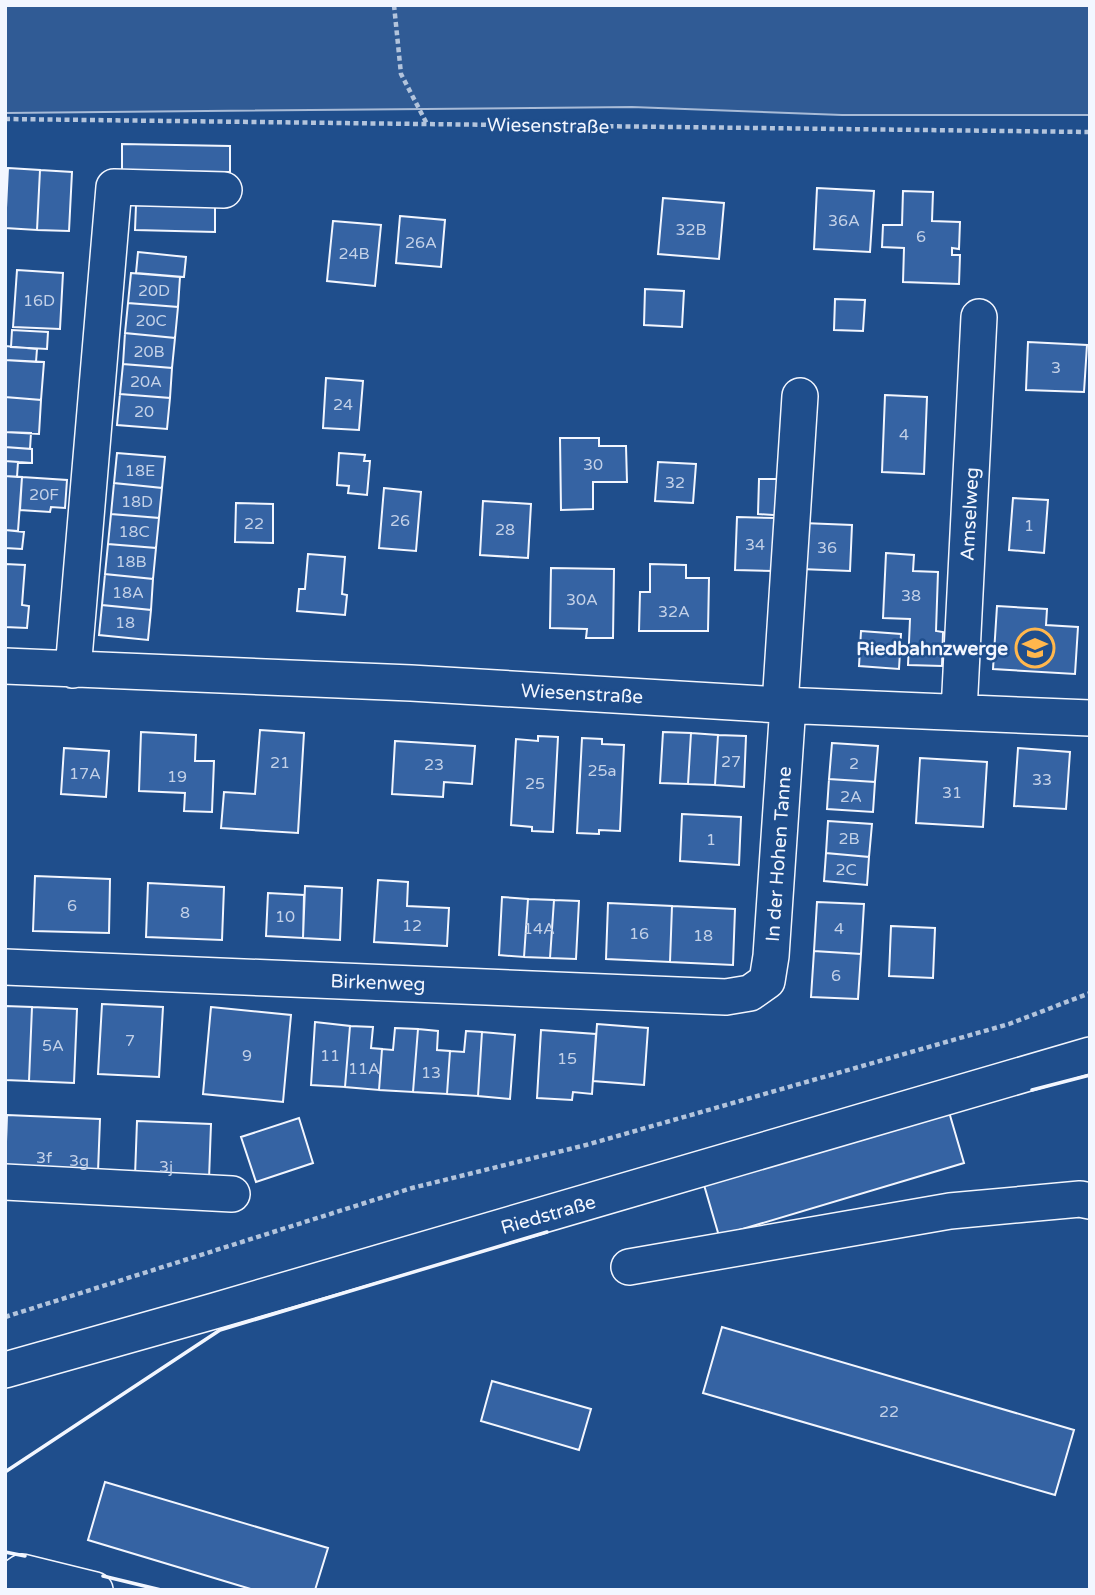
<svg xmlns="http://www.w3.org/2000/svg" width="1095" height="1595" font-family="'Varela Round',sans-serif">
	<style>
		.built { fill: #305b95; stroke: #a8bbd7; stroke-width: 2 }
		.building { fill: #3563a3; stroke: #f2f6ff; stroke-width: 2 }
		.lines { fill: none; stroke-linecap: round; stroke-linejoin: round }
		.minor-casing { stroke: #f2f6ff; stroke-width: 38 }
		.path { stroke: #b3c4dc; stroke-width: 4.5; stroke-dasharray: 5 3.5; stroke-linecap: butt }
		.minor { stroke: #1f4e8c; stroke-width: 35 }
		.wall { stroke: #f2f6ff; stroke-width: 3.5 }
		.labels { text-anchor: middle; stroke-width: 5; stroke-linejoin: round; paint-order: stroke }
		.number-label { font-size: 16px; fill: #c3d1e8 }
		.street-label { font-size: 19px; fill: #f2f6ff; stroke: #1f4e8c }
		.poi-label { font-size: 19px; font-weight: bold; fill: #f2f6ff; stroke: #1f4e8c; text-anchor: end }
	</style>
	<rect width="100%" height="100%" fill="#1f4e8c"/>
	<path class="built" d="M5 5H1090V115H842L632 107 5 113Z"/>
	<path class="building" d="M122 144 230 146V172L122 171Z
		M8 168 40 170 37 230 5 228Z
		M40 170 72 172 69 231 37 230Z
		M817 188 874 191 870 252 814 249Z
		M903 191 933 192 932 221 960 222 959 249 952 248V255H960L959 284 903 282 904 248 882 247 883 225H902Z
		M663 198 724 203 719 259 658 254Z
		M136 205 215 206V232L135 230Z
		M400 216 445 220 441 267 396 263Z
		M333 221 381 225 375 286 327 281Z
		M138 252 186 257 184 277 136 273Z
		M17 270 63 273 60 329 13 327Z
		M131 273 180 277 178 307 128 303Z
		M645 289 684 291 682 327 644 325Z
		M835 299 865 300 863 331 834 330Z
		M128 303 178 307 175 338 125 333Z
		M12 330 48 332 47 349 11 347Z
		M125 333 175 338 172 368 123 364Z
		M1028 342 1087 345 1084 392 1026 390Z
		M5 346 37 349 36 362 5 360Z
		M5 360 44 362 41 400 5 397Z
		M123 364 172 368 170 398 120 394Z
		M326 378 363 381 359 430 323 428Z
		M120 394 170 398 167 429 117 425Z
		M885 395 927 397 924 474 882 472Z
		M5 397 41 400 39 434 5 432Z
		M5 432 31 433 30 449 5 447Z
		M560 438H599V446H626L627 482H593V509L561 510Z
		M5 447 32 449V463L5 461Z
		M117 453 165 457 162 488 114 483Z
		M339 453 365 455 364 461H370L367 495 348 493 349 486 337 485Z
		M5 461 18 462 17 477 5 476Z
		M658 462 696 464 693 503 655 501Z
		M5 476 22 477 18 531 5 530Z
		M22 477 67 480 65 508 51 507 50 512 20 510Z
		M759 479H789L788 516 758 514Z
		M114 483 162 488 159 518 111 514Z
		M384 488 421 492 416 551 379 548Z
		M1013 498 1048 500 1044 553 1009 550Z
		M483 501 531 504 528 558 480 555Z
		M236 503 273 504V543L235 542Z
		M111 514 159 518 156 548 108 544Z
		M737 517 776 518 773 571 735 570Z
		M803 523 852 525 850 571 801 569Z
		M5 530 24 532 22 549 5 548Z
		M108 544 156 548 153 579 105 574Z
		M886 553 914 555 913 571 938 572 936 631 943 632 942 666 908 665 910 619 883 618Z
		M308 554 345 557 342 594 347 595 345 615 297 611 299 589H305Z
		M5 564 25 565 22 605 29 606 27 628 5 627Z
		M650 564 686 565V578H709L708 631H639L640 592H650Z
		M551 568 614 569 613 638H586L587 629 550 628Z
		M105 574 153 579 151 610 102 605Z
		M102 605 151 610 148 640 99 635Z
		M997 606 1047 609 1046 625 1078 627 1075 674 993 669Z
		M861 631 901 634 899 669 859 666Z
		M260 730 304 733 298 833 221 828 224 792 255 794Z
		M141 732 196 735 195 761H214L212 812 184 811 185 793 139 791Z
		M663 732 691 733 688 784 660 783Z
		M691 733 718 735 715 785 688 784Z
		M718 735 746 736 744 787 715 785Z
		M538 736 558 737 553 832 532 831V827L511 825 516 739 538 741Z
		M582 738 602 739V744L624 745 620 831 599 830V834L577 833Z
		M395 741 475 746 472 784 444 782 443 797 392 794Z
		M832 743 878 746 875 782 829 779Z
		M64 748 109 751 106 797 61 794Z
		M1018 748 1070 752 1066 809 1014 806Z
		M920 758 987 762 983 827 916 823Z
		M829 779 875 782 873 812 827 809Z
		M682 814 741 817 739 865 680 861Z
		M828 821 872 824 869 857 826 853Z
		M826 853 869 857 867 885 824 881Z
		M35 876 110 879 109 933 33 931Z
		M378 880 408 882 407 906 449 908 447 946 374 942Z
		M148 883 224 887 222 940 146 937Z
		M305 886 342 888 340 940 303 938Z
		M268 893 304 895 303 938 266 936Z
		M502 897 528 899 524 957 499 955Z
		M528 899 554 900 550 958 524 957Z
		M554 900 579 901 576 959 550 958Z
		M817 902 864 904 861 954 814 951Z
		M608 903 672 906 670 962 606 959Z
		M672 906 735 909 733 965 670 962Z
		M891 926 935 928 933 978 889 976Z
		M814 951 861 954 858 999 811 997Z
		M102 1004 163 1007 159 1077 98 1074Z
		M5 1006 32 1007 29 1081 5 1080Z
		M32 1007 77 1009 74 1083 29 1081Z
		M211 1007 291 1015 283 1102 203 1094Z
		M315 1022 350 1026 345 1087 311 1085Z
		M597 1024 648 1028 644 1085 593 1081Z
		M350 1026 373 1027 371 1048 382 1049 379 1090 345 1087Z
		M395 1028 418 1029 413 1092 379 1090 382 1049 393 1050Z
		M418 1029 438 1031 437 1050 450 1051 447 1094 413 1092Z
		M541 1030 596 1034 592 1094 573 1092 572 1100 537 1098Z
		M466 1031 482 1032 478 1096 447 1094 450 1051 464 1052Z
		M482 1032 515 1035 510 1099 478 1096Z
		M949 1112 964 1163 719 1236 704 1185Z
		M7 1115 100 1119 98 1172 5 1168Z
		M299 1118 313 1163 256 1182 241 1137Z
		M137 1121 211 1124 209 1179 135 1176Z
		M722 1327 1074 1430 1055 1495 703 1393Z
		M492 1381 591 1409 579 1450 481 1421Z
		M105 1482 328 1548 315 1590H254L88 1540Z"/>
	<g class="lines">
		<defs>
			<path id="minor" d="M5 666 411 683 780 705 1090 718
				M73 670 114 187 224 190
				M780 705 800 396
				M959 712 979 317
				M5 967 726 997 750 993 767 981 771 956 788 705
				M5 1182 232 1194
				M629 1267 950 1211 1080 1199 1090 1201
				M5 1370 214 1311 1090 1055
				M5 1584 22 1572 95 1590"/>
		</defs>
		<use href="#minor" class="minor-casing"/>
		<path class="path" d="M394 5 401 74 427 124
			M5 119 1090 132
			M5 1317 412 1188 586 1145 1009 1024 1090 993"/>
		<use href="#minor" class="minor"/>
		<path class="wall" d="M1032 1090 1090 1075
			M5 1472 220 1330 547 1232
			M5 1552 25 1556
			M103 1576 161 1590"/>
	</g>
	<defs>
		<symbol id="school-ring" viewBox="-11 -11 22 22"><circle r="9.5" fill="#1f4e8c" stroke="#ffb74d" stroke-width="1.5"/><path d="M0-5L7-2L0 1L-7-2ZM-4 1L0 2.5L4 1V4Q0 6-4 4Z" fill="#ffb74d"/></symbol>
	</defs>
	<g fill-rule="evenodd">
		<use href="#school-ring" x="1013" y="626" width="44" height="44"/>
	</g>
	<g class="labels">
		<g class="number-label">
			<text x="844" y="226">36A</text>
			<text x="691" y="235">32B</text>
			<text x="921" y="242">6</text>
			<text x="421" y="248">26A</text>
			<text x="354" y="259">24B</text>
			<text x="154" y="296">20D</text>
			<text x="39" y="306">16D</text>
			<text x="151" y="326">20C</text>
			<text x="149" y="357">20B</text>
			<text x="1056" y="373">3</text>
			<text x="146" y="387">20A</text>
			<text x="343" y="410">24</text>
			<text x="144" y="417">20</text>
			<text x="904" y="440">4</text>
			<text x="593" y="470">30</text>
			<text x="140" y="476">18E</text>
			<text x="675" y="488">32</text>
			<text x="44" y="500">20F</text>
			<text x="137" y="507">18D</text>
			<text x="400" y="526">26</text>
			<text x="254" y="529">22</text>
			<text x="1029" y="531">1</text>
			<text x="505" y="535">28</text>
			<text x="134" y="537">18C</text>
			<text x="755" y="550">34</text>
			<text x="827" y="553">36</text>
			<text x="131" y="567">18B</text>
			<text x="128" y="598">18A</text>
			<text x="911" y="601">38</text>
			<text x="582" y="605">30A</text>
			<text x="674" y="617">32A</text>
			<text x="125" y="628">18</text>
			<text x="731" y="767">27</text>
			<text x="280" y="768">21</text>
			<text x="854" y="769">2</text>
			<text x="434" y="770">23</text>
			<text x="602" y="776">25a</text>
			<text x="85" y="779">17A</text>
			<text x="177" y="782">19</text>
			<text x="1042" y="785">33</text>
			<text x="535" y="789">25</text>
			<text x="952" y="798">31</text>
			<text x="851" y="802">2A</text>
			<text x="849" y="844">2B</text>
			<text x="711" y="845">1</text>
			<text x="846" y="875">2C</text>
			<text x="72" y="911">6</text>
			<text x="185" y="918">8</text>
			<text x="285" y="922">10</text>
			<text x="412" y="931">12</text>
			<text x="539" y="934">14A</text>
			<text x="839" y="934">4</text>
			<text x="639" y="939">16</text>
			<text x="703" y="941">18</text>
			<text x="836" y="981">6</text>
			<text x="130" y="1046">7</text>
			<text x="53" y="1051">5A</text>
			<text x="247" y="1061">9</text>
			<text x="330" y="1061">11</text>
			<text x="567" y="1064">15</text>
			<text x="364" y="1074">11A</text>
			<text x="431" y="1078">13</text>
			<text x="44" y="1163">3f</text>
			<text x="79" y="1166">3g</text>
			<text x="166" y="1172">3j</text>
			<text x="889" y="1417">22</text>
		</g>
		<g class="street-label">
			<text transform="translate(548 125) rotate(1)" y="7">Wiesenstraße</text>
			<text transform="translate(969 514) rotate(-87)" y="7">Amselweg</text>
			<text transform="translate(582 693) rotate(3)" y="7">Wiesenstraße</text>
			<text transform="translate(778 854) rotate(-86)" y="7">In der Hohen Tanne</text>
			<text transform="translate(378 982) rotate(2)" y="7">Birkenweg</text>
			<text transform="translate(548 1214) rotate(-16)" y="7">Riedstraße</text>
		</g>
		<g class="poi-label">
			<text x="1008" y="655">Riedbahnzwerge</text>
		</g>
	</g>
	<rect width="1095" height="1595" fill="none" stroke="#f2f6ff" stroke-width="14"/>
</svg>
